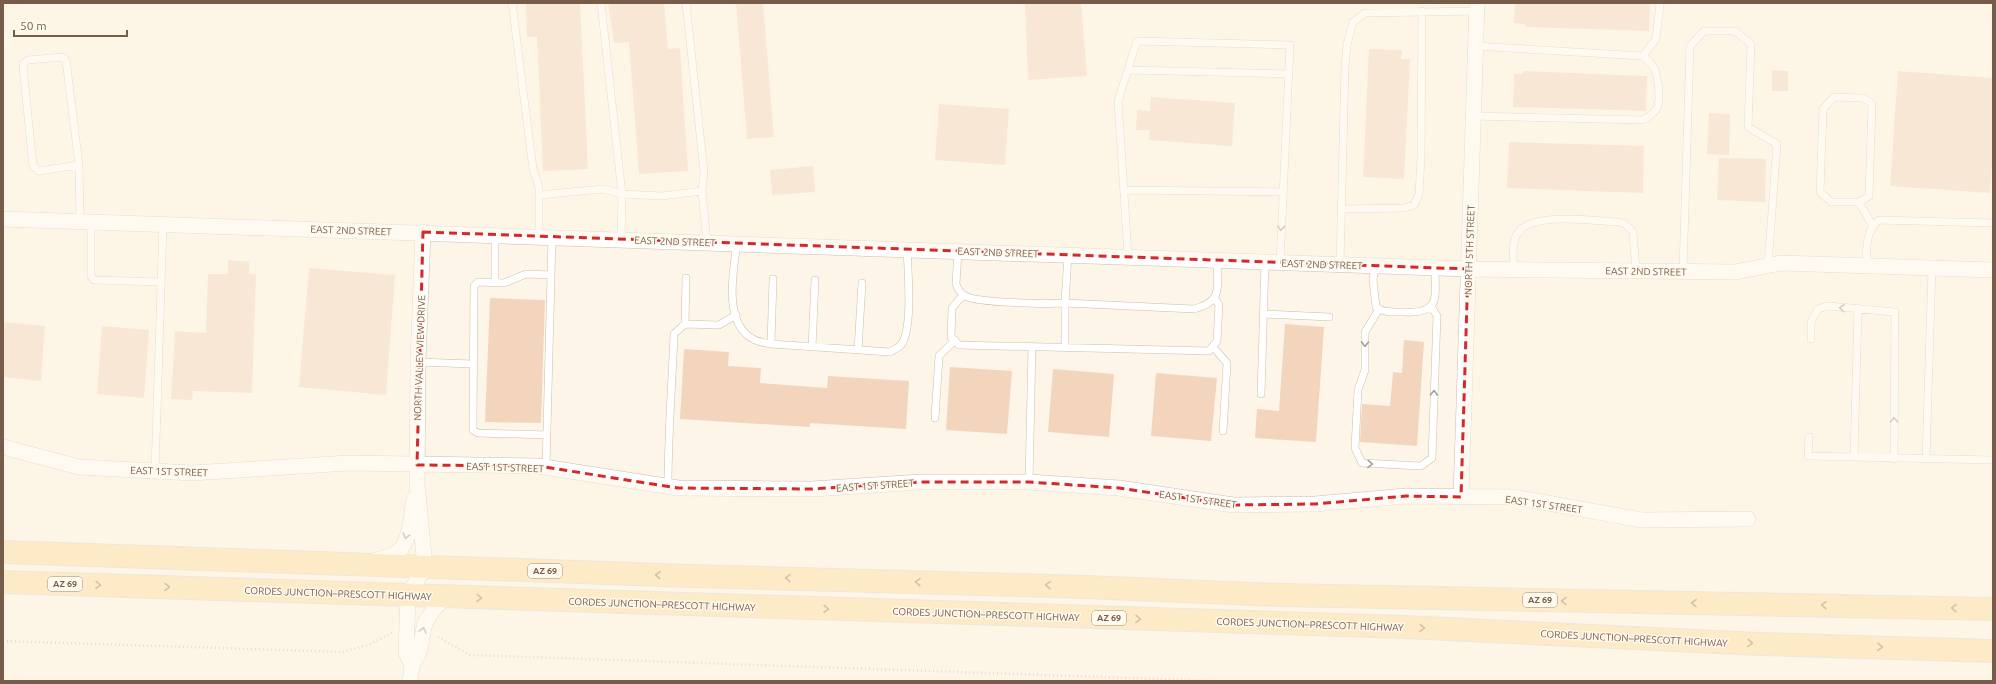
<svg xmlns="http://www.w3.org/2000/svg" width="1996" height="684" font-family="Ubuntu,sans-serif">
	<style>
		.building { fill: #f3d5be }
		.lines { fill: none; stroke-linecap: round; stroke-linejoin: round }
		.service-casing { stroke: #cfbdac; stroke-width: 8 }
		.minor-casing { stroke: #cfbdac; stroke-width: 16 }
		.primary-casing { stroke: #dcd5d0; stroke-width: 24 }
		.path { stroke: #d8b8a0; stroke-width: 2.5; stroke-dasharray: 1 3; stroke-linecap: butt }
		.service { stroke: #fff; stroke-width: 7 }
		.minor { stroke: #fff; stroke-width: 15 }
		.primary { stroke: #fcdd9f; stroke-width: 22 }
		.oneway { stroke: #ae9d92 }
		.oneway2 { stroke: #a08364 }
		.marked { fill: none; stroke: #d62828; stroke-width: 3; stroke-dasharray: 8 5; stroke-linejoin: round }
		.labels { text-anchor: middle; stroke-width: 3; stroke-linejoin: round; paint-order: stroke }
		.shield { fill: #fff9ee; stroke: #a08b7b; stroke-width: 1 }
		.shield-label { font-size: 9px; font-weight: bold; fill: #785c4a }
		.street-label { font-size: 10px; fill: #785c4a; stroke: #fff9ee }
	</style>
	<rect width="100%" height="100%" fill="#fdf5e7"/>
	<path class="building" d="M526 3H580L588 169 543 171 537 37H527Z
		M608 3H664L668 49 680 48 688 171 639 174 629 42 614 43Z
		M736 3H763L774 137 747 139Z
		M1025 3H1081L1087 76 1028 80Z
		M1515 3H1650L1649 31 1525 27V24L1514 23Z
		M1369 49 1402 50 1401 59H1410L1404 179 1363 177Z
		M1772 70 1788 71V91H1772Z
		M1523 71 1647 76 1646 111 1513 107 1514 74H1523Z
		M1898 71 1993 78V148L1990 193 1890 186Z
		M1151 97 1235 103 1232 146 1149 140 1150 130H1136L1137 110 1150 111Z
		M939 104 1009 109 1005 165 935 160Z
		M1709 113 1730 114 1729 155 1707 154Z
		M1509 142 1644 146 1643 193 1507 188Z
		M1719 158 1766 159 1765 202 1717 200Z
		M813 166 815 192 772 195 770 170Z
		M228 260 249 262V274H256L252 393 193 391 192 400 171 399 175 331 206 333 208 274H228Z
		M309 268 395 275 386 395 299 387Z
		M490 298 545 300 541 423 485 422Z
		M3 322 45 326 41 381 3 377Z
		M1285 324 1324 327 1316 442 1255 438 1257 409 1279 411Z
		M102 326 149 330 144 398 97 394Z
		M1404 340 1424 342 1417 446 1360 442 1362 404 1390 406 1393 372 1402 373Z
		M684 349 729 352 728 366 761 368 760 383 827 388 828 376 909 381 906 429 810 423V427L680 419Z
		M950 367 1012 371 1007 434 946 430Z
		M1053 369 1114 374 1109 437 1048 432Z
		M1156 373 1217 378 1211 441 1151 436Z"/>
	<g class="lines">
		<defs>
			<path id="service" d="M512 3 533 169 539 188V237
				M601 3 622 194 621 240
				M686 3 704 172 702 191 707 243
				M1643 56 1656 39 1660 3
				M1129 70 1288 74
				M1473 116 1643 120C1649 117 1654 114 1657 108 1661 100 1658 79 1655 70 1653 64 1648 60 1643 56L1475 46
				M79 165 39 171 33 166 23 67 24 63 28 60 62 57 66 60 79 165 80 222
				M1124 190 1283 192
				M539 195 603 189 622 194 662 196 702 191
				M1859 202 1869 196 1872 104 1863 98 1834 97 1823 109 1820 192 1831 202H1859L1872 225
				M1343 209 1404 208 1414 205 1419 194 1421 157 1422 11
				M91 222V276L94 280 161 282
				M495 236V283
				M737 244C733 271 723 323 753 339 758 342 765 343 771 344L890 352C893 350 898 348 901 345 913 330 908 271 907 249
				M958 251 956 284C958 290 960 293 965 296 977 303 1048 304 1065 303V347
				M1068 254 1065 303 1194 309C1224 301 1217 287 1217 260
				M1128 256 1118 101 1137 41 1290 45 1280 263
				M1340 265 1345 66 1347 45 1353 22 1365 13 1477 11
				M1866 265C1867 249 1865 231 1879 220L1993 223
				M1375 266 1373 280 1376 307C1384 313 1392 312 1403 312 1441 314 1435 299 1435 268
				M1513 269C1514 258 1511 242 1518 233 1532 211 1596 221 1619 222L1625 224 1633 232 1636 271
				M1683 271 1690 46 1704 31H1735L1751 44 1748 127 1777 144 1768 265
				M963 295 952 308 951 337 959 345 1209 351 1217 341 1219 305 1215 299
				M1379 309 1365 332V370L1358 390 1355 448 1362 463 1421 466 1432 458 1437 316 1431 306
				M1263 314 1329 317
				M685 324 686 278
				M1811 339V322L1818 309 1828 306 1895 312 1894 459
				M771 344 773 279
				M812 347 815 280
				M1213 347 1227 363 1223 431
				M858 350 862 283
				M418 362 473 364
				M1261 394 1265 262
				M935 418 939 356 955 340
				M547 435 478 433 473 430 474 286 478 282 504 283 526 274 551 275
				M1809 437 1808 456 1993 460
				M1854 457 1858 309
				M1926 459 1932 268
				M546 467 552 238
				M155 471 163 224
				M1029 482 1032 347
				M668 486C668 435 672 385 674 334L685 324 719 325 736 315"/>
			<path id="minor" d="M3 219 1468 269 1735 272 1781 263 1993 270
				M3 447 79 467 192 473 349 463 538 466 678 488 812 489 921 482H1029L1119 488 1233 505 1315 504 1406 496 1514 497 1642 520 1748 519
				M1461 497 1477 3
				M374 561C381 559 388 557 395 554 411 545 411 515 414 499
				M412 666 406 652 408 596 425 566 417 484 418 362 423 232
				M410 681 412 666 419 653 425 623 433 610 445 597"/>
			<path id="primary" d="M3 552 691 576 1087 587 1280 595 1993 609
				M3 582 1404 627 1760 644 1993 651"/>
		</defs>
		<use href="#service" class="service-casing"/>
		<use href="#minor" class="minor-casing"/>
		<use href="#primary" class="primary-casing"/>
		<path class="path" d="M438 637 470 655 1218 681
			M3 641 343 652 370 644 392 633"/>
		<use href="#service" class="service"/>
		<use href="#minor" class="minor"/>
		<use href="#primary" class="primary"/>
	</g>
	<defs><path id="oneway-chevron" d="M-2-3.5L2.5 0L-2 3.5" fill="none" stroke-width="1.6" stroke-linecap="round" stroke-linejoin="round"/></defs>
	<g class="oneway">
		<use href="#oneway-chevron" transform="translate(1281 228) rotate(93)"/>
		<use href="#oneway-chevron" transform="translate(1842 308) rotate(-175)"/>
		<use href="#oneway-chevron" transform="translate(1365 344) rotate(91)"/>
		<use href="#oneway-chevron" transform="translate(1434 393) rotate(-88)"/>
		<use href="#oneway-chevron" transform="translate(1894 420) rotate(-90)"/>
		<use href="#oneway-chevron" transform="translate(1370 464) rotate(2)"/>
		<use href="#oneway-chevron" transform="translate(406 536) rotate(105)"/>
		<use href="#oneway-chevron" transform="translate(423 630) rotate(-75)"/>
	</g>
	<g class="oneway2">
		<use href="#oneway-chevron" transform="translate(658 575) rotate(-178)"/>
		<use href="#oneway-chevron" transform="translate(788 578) rotate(-179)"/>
		<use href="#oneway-chevron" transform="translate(918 582) rotate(-178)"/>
		<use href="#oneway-chevron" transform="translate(98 585) rotate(2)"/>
		<use href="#oneway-chevron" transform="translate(1048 585) rotate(-178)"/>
		<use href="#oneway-chevron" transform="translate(167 587) rotate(2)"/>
		<use href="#oneway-chevron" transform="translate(479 598) rotate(2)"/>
		<use href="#oneway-chevron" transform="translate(1564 601) rotate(-179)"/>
		<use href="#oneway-chevron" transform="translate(1694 603) rotate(-179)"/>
		<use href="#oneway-chevron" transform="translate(1824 605) rotate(-179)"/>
		<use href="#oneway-chevron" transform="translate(1954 608) rotate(-178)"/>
		<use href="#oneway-chevron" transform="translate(826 609) rotate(2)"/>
		<use href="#oneway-chevron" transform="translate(1138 619) rotate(2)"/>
		<use href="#oneway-chevron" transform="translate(1422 628) rotate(3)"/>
		<use href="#oneway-chevron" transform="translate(1750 643) rotate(3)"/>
		<use href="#oneway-chevron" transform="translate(1880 647) rotate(2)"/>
	</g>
	<path d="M0 0H1996V684H0ZM423 232 1468 269 1461 497 1406 496 1315 504 1233 505 1119 488 1029 482H921L812 489 678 488 538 466 417 465Z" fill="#fdf5e7" fill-opacity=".55" fill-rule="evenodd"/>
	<path class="marked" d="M423 232 1468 269 1461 497 1406 496 1315 504 1233 505 1119 488 1029 482H921L812 489 678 488 538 466 417 465Z"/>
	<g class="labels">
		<g class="shield">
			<rect x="528" y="564" width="34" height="14" rx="3"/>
			<rect x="48" y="577" width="34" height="14" rx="3"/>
			<rect x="1523" y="593" width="34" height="14" rx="3"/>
			<rect x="1092" y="611" width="34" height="14" rx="3"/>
		</g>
		<g class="shield-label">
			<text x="545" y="574">AZ 69</text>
			<text x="65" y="587">AZ 69</text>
			<text x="1540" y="603">AZ 69</text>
			<text x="1109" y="621">AZ 69</text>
		</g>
		<g class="street-label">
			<text transform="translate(351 230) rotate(2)" y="4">EAST 2ND STREET</text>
			<text transform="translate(675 241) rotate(2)" y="4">EAST 2ND STREET</text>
			<text transform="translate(1469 250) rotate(-88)" y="4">NORTH 5TH STREET</text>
			<text transform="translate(998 252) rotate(2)" y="4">EAST 2ND STREET</text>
			<text transform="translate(1322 264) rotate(2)" y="4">EAST 2ND STREET</text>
			<text transform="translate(1646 271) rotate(1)" y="4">EAST 2ND STREET</text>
			<text transform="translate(419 358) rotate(-88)" y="4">NORTH VALLEY VIEW DRIVE</text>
			<text transform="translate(505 467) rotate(2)" y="4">EAST 1ST STREET</text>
			<text transform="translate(169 471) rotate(2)" y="4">EAST 1ST STREET</text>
			<text transform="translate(875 485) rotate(-4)" y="4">EAST 1ST STREET</text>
			<text transform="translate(1198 499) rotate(8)" y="4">EAST 1ST STREET</text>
			<text transform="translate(1544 504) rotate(8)" y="4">EAST 1ST STREET</text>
			<text transform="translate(338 593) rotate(2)" y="4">CORDES JUNCTION–PRESCOTT HIGHWAY</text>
			<text transform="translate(662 604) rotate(2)" y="4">CORDES JUNCTION–PRESCOTT HIGHWAY</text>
			<text transform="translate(986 614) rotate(2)" y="4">CORDES JUNCTION–PRESCOTT HIGHWAY</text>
			<text transform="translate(1310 624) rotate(2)" y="4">CORDES JUNCTION–PRESCOTT HIGHWAY</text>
			<text transform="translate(1634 638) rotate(3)" y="4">CORDES JUNCTION–PRESCOTT HIGHWAY</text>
		</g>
	</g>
	<rect width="1996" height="684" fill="none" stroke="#785c4a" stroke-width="8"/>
	<path d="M14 30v6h113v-6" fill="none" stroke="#785c4a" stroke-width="2"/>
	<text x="20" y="30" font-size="12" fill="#785c4a" stroke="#fff9ee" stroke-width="3" paint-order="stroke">50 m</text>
</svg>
